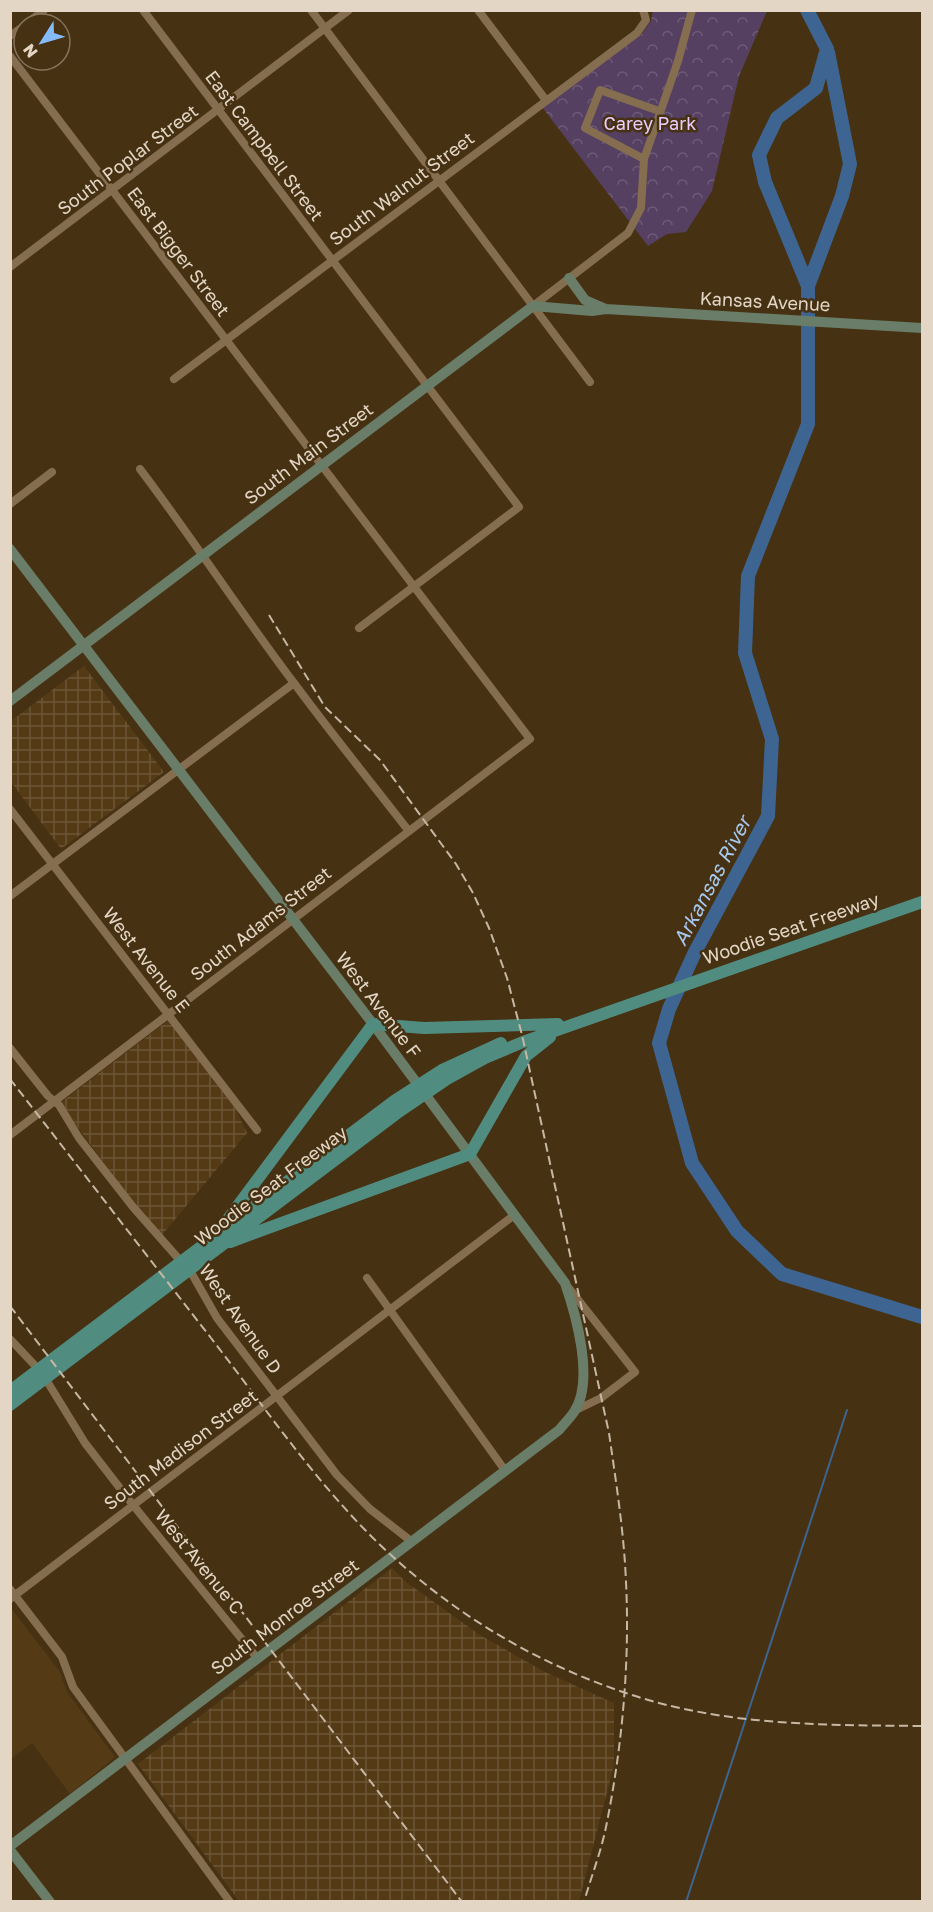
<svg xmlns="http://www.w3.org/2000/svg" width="933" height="1912" font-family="'Golos Text',sans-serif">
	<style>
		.built { fill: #543a15 }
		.industrial { fill: url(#industrial-grid) }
		.forest { fill: url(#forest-crowns) }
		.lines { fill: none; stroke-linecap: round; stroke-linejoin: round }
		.stream { stroke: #3e6592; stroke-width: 2 }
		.river { stroke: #3e6592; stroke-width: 14 }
		.street { stroke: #856d4f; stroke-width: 8 }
		.secondary { stroke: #6a7d68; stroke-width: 10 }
		.primary { stroke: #508d80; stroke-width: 12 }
		.rail { stroke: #c6b8a4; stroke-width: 2; stroke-dasharray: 9 4.5; stroke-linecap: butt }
		.labels { text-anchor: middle; stroke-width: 5; stroke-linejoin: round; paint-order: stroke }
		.park-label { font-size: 18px; fill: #eacdfb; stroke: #463113 }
		.street-label { font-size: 18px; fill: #e3d6c5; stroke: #463113 }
		.water-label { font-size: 20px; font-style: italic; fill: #a6c8f1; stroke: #463113 }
	</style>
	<defs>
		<pattern id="industrial-grid" width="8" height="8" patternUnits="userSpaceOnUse" patternTransform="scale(1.5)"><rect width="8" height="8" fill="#543a15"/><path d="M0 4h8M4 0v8" fill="none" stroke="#6c5636"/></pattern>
		<pattern id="forest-crowns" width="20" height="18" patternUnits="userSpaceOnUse" patternTransform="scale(1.5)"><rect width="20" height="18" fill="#564062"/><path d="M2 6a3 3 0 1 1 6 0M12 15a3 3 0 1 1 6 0" fill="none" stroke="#6e5b77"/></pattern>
	</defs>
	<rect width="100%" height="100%" fill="#463113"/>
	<path class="built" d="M11 1608 60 1672 67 1692 115 1757 70 1794 32 1743 11 1759Z"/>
	<path class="industrial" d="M84 666 164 772 61 849 11 782V721Z
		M169 1020 235 1108 247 1133 162 1235 140 1212 60 1103Z
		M392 1568 406 1582 480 1635 545 1672 614 1703V1765L579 1901H239L138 1764Z"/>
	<path class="forest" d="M653 11H767L739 76 712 191 686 232 667 234 648 246 542 107 641 35 651 21Z"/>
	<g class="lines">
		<path class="stream" d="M686 1902 847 1410"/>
		<path class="river" d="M807 10 827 49 816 88 777 118 759 155 765 182 808 286V424L748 576 745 653 772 739 768 816 695 952 669 1009 659 1043 692 1163 737 1231 782 1274 922 1317
			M808 286 842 196 850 164 828 52"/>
		<path class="street" d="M143 10 519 507 359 628
			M311 10 590 382
			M478 10 545 99
			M26 24 44 10
			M10 36 24 26
			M10 56 530 739 10 1135
			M644 159 585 128 600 90 659 111
			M10 267 349 10
			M533 306 628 233 641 208 644 159 678 61 692 10
			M174 379 637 33 646 20 643 10
			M140 469C193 539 241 613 294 683 331 733 370 781 408 830
			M10 504 52 472
			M10 809 257 1130
			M10 896 294 683
			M10 1048 48 1096 59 1105 79 1138 133 1207 192 1274 217 1318 337 1475 370 1509 411 1541
			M367 1278 504 1469
			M568 1287 635 1372 601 1398 576 1410
			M10 1339 42 1373 85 1443 133 1505 258 1659
			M10 1589 62 1657 73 1687 230 1902
			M10 1599 513 1216"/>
		<path class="secondary" d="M569 278 585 300 606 309 922 328
			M10 549 373 1024 565 1283C576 1315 595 1381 574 1412 570 1418 564 1424 559 1430L10 1846
			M10 701 533 306 592 311 606 309
			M10 1850 50 1902"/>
		<path class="primary" d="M222 1227 373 1024 424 1028 558 1024
			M230 1242 470 1154 526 1056 550 1037
			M10 1391 394 1101 442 1070 501 1043
			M10 1405 400 1111 447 1079 485 1058 523 1042 922 902"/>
		<path class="rail" d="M269 615 325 707 380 760 456 864 473 893 489 928 507 978 522 1035 609 1433C616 1482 624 1532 626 1582 630 1663 622 1748 606 1827 601 1852 591 1877 584 1902
			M10 1079C77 1165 144 1252 211 1338 263 1405 312 1477 372 1537 443 1607 528 1660 623 1692 721 1726 820 1725 922 1726
			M10 1306 462 1902"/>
	</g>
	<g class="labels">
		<g class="park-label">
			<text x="650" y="130">Carey Park</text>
		</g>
		<g class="street-label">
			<text transform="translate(264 146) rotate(53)" y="6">East Campbell Street</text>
			<text transform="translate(128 160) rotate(-37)" y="6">South Poplar Street</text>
			<text transform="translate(402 189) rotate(-37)" y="6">South Walnut Street</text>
			<text transform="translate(178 252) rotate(53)" y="6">East Bigger Street</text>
			<text transform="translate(765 302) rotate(3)" y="6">Kansas Avenue</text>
			<text transform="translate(309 454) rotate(-37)" y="6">South Main Street</text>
			<text transform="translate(261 924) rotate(-38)" y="6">South Adams Street</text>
			<text transform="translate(791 929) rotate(-19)" y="6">Woodie Seat Freeway</text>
			<text transform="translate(146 960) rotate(52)" y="6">West Avenue E</text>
			<text transform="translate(378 1005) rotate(53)" y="6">West Avenue F</text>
			<text transform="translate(271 1186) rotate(-37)" y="6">Woodie Seat Freeway</text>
			<text transform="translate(240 1319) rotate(55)" y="6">West Avenue D</text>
			<text transform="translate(181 1450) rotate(-37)" y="6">South Madison Street</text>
			<text transform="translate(199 1562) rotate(51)" y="6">West Avenue C</text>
			<text transform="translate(285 1617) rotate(-37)" y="6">South Monroe Street</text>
		</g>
		<g class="water-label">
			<text transform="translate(712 881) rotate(-62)" y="7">Arkansas River</text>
		</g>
	</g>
	<rect width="933" height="1912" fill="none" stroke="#e3d6c5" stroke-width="24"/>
	<g transform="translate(42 42) rotate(233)"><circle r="28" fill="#463113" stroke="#85735a" stroke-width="1.5"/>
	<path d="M0-4.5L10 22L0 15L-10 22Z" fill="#86bbfb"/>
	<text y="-9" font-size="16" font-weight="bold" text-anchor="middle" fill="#e3d6c5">N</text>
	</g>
</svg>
